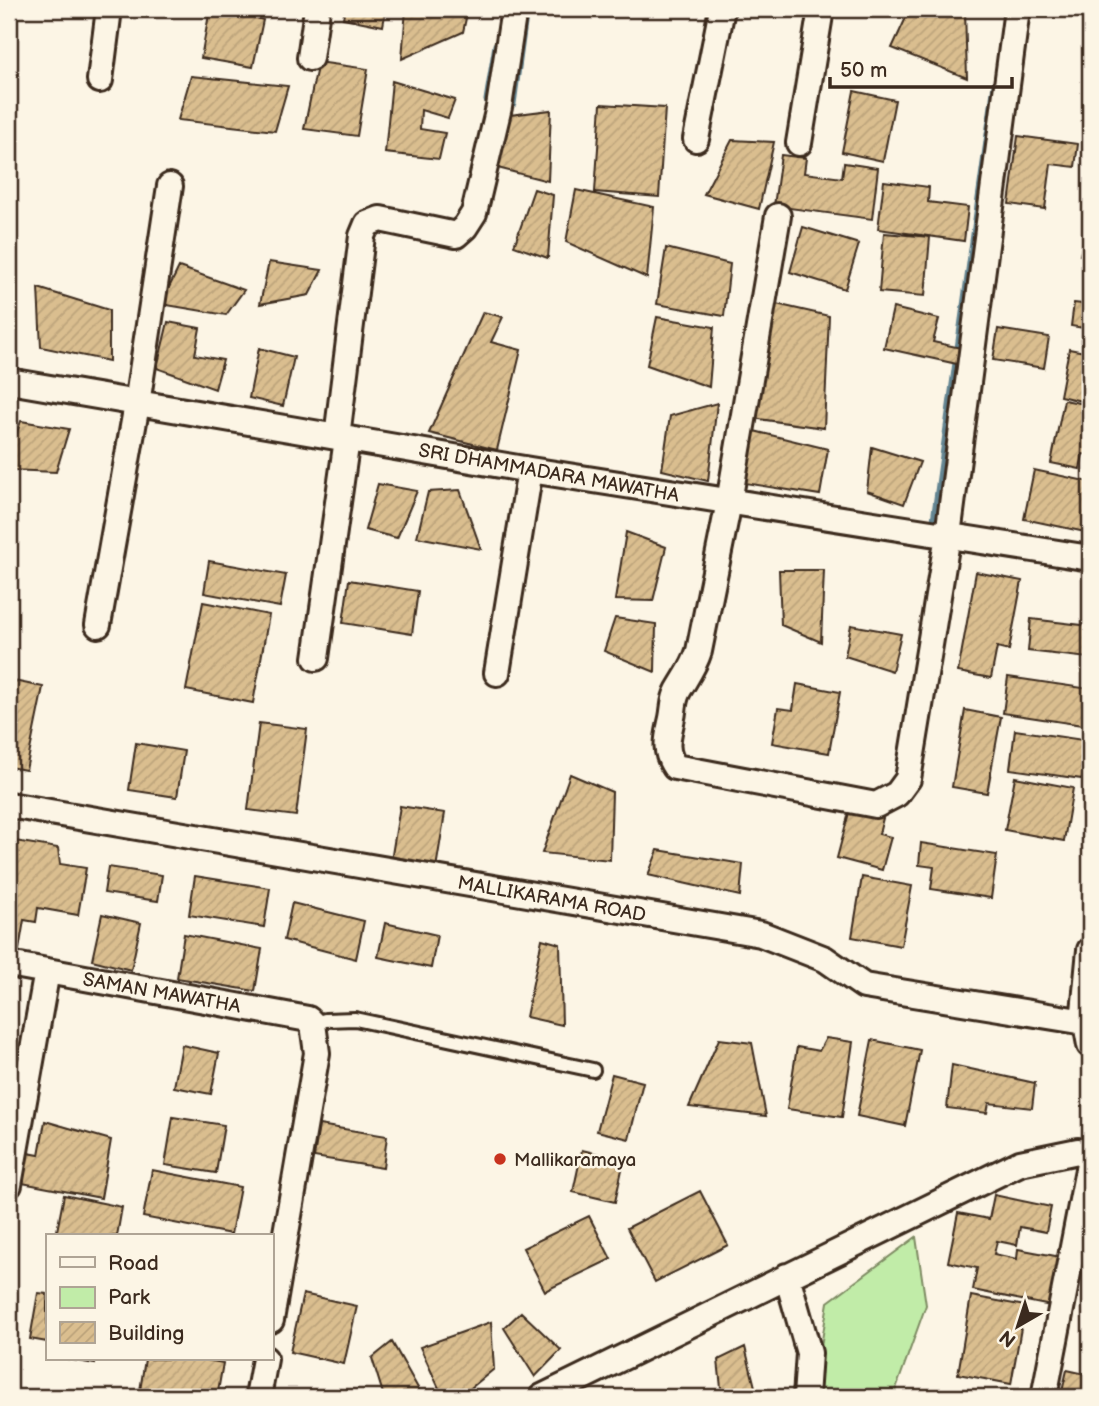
<svg xmlns="http://www.w3.org/2000/svg" width="1099" height="1406" font-family="'Balsamiq Sans',sans-serif">
	<style>
		.green { fill: #c1eca8; stroke: #7e8b63; stroke-width: 2 }
		.lines { fill: none; stroke-linecap: round; stroke-linejoin: round }
		.stream { stroke: #648592; stroke-width: 7 }
		.building { fill: url(#building-hatch); stroke: #3b2a1e; stroke-width: 2 }
		.lane-casing { stroke: #3b2a1e; stroke-width: 18 }
		.street-casing { stroke: #3b2a1e; stroke-width: 30 }
		.lane { stroke: #fcf5e5; stroke-width: 12 }
		.street { stroke: #fcf5e5; stroke-width: 24 }
		.poi-dot { fill: #c8321e; stroke: #fcf5e5; stroke-width: 2.5 }
		.labels { text-anchor: middle; stroke-width: 5; stroke-linejoin: round; paint-order: stroke }
		.street-label { font-size: 19px; fill: #3b2a1e; stroke: #fcf5e5 }
		.poi-label { font-size: 19px; fill: #3b2a1e; stroke: #fcf5e5; text-anchor: start }
	</style>
	<defs>
		<pattern id="building-hatch" width="6" height="6" patternUnits="userSpaceOnUse" patternTransform="scale(1.75)"><rect width="6" height="6" fill="#dabe8f"/><path d="M-1 1l2-2M0 6l6-6M5 7l2-2" fill="none" stroke="#bca37b"/></pattern>
	</defs>
	<rect width="100%" height="100%" fill="#fcf5e5"/>
	<filter id="ink" filterUnits="userSpaceOnUse"><feTurbulence type="fractalNoise" baseFrequency=".0143" numOctaves="2"/><feDisplacementMap in="SourceGraphic" scale="14" xChannelSelector="R" yChannelSelector="G"/><feConvolveMatrix kernelMatrix="1 2 1 2 8 2 1 2 1" color-interpolation-filters="sRGB"/></filter>
	<g filter="url(#ink)">
		<path class="green" d="M916 1237 926 1305 893 1397H813L828 1302Z"/>
		<g class="lines">
			<path class="stream" d="M487 100 496 45
				M513 104 526 9
				M934 520 995 84"/>
		</g>
		<path class="building" d="M210 9H228L263 20 253 67 201 58Z
			M345 9H386L383 26 343 18Z
			M406 9H468L463 32 402 59Z
			M910 9H965L967 78 892 48Z
			M318 62 368 69 357 136 304 129Z
			M191 76 288 86 275 131 178 120Z
			M392 81 455 100 448 118 421 110 420 129 445 133 439 159 385 153Z
			M854 91 895 100 883 161 842 152Z
			M601 104 665 108 659 197 595 192Z
			M551 110 548 181 486 165 510 115Z
			M1018 136 1078 144 1075 167 1051 164 1045 209 1009 204Z
			M732 140 774 142 759 209 704 194Z
			M781 155 806 158 804 173 842 178 844 163 878 168 872 219 774 206Z
			M9 168 16 171 14 254 9 255Z
			M884 181 929 187 928 202 968 207 964 241 878 229Z
			M534 189 553 195 548 258 514 246Z
			M576 190 654 207 647 278 566 242Z
			M1090 214V257L1080 255Z
			M803 227 859 244 845 289 790 272Z
			M884 233 930 237 925 296 879 292Z
			M666 248 730 264 724 316 657 304Z
			M269 262 322 270 309 295 260 304Z
			M179 267 244 290 226 315 161 304Z
			M38 288 109 310V361L41 347Z
			M1074 303 1090 305V329L1071 326Z
			M776 304 829 316 824 428 744 417Z
			M893 308 939 319 933 342 961 348 957 364 884 348Z
			M483 312 503 317 491 342 521 350 497 450 429 433Z
			M657 317 714 327 709 387 647 365Z
			M168 322 200 328 195 355 223 360 215 389 157 368Z
			M998 329 1049 337 1044 368 993 360Z
			M259 348 294 357 283 406 249 398Z
			M1069 349 1090 353V403L1060 396Z
			M1064 400 1090 405V455L1083 454 1080 469 1051 463Z
			M717 403 708 481 662 470 670 416Z
			M21 421 69 429 56 472 9 470V454Z
			M754 431 828 449 820 495 745 483Z
			M872 447 920 462 904 504 867 491Z
			M1034 470 1090 482V533L1024 519Z
			M378 484 417 491 397 538 365 530Z
			M460 490 481 549 417 537 428 492Z
			M626 532 666 547 653 601 615 600Z
			M209 561 286 575 280 607 204 593Z
			M779 570H824L821 642 781 625Z
			M976 572 1022 581 1009 650 997 647 991 678 958 672Z
			M349 580 418 591 412 634 343 623Z
			M203 602 269 615 253 703 186 690Z
			M615 618 656 624 655 672 604 651Z
			M1031 619 1090 626 1088 658 1028 651Z
			M851 625 901 634 892 671 845 656Z
			M1008 677 1090 689 1089 726 1003 713Z
			M9 680 43 687 26 770 9 767Z
			M797 684 840 692 829 753 772 743 778 708 793 710Z
			M965 710 1001 717 987 793 952 787Z
			M259 723 307 729 296 816 248 810Z
			M1015 730 1090 741 1089 780 1010 769Z
			M136 743 184 751 177 797 129 790Z
			M570 774 612 792 610 860 542 853Z
			M1015 777 1073 788 1064 841 1005 830Z
			M851 805 884 814 879 834 891 837 882 870 837 858Z
			M400 806 445 813 436 868 391 861Z
			M9 840 58 848 60 864 86 868 78 915 38 908 36 922 24 920 19 950 9 948Z
			M921 843 997 855 991 898 931 889 934 867 919 865Z
			M658 850 743 864 740 896 648 875Z
			M108 867 162 875 158 901 104 893Z
			M195 876 270 888 264 927 189 915Z
			M862 877 912 886 901 946 852 937Z
			M292 903 364 921 356 959 284 940Z
			M102 914 141 923 131 970 92 960Z
			M385 923 437 935 431 968 378 957Z
			M184 934 262 949 255 991 177 978Z
			M542 939 560 944 562 1025 526 1017Z
			M826 1038 853 1042 842 1117 787 1109 797 1047 819 1051Z
			M719 1039 752 1043 766 1116 689 1107Z
			M872 1040 920 1050 905 1126 857 1116Z
			M182 1045 219 1053 211 1094 174 1087Z
			M952 1065 1035 1083 1032 1108 989 1103 987 1113 947 1108Z
			M612 1074 643 1082 629 1139 597 1131Z
			M173 1117 224 1125 216 1173 165 1165Z
			M45 1121 111 1140 101 1198 22 1183 28 1153 39 1155Z
			M319 1125 387 1136 383 1168 314 1157Z
			M582 1150 624 1160 615 1202 573 1192Z
			M152 1170 240 1187 231 1234 143 1217Z
			M700 1191 728 1245 655 1282 627 1228Z
			M64 1195 122 1207 117 1236H56Z
			M994 1195 1051 1207 1046 1232 1020 1227 1017 1245 997 1241 994 1254 1017 1259 1018 1249 1061 1257 1051 1306 973 1290 977 1268 948 1262 958 1213 989 1219Z
			M589 1216 611 1259 545 1291 523 1248Z
			M38 1293 47 1294V1342L30 1339Z
			M303 1294 357 1306 344 1364 290 1352Z
			M971 1296 1025 1306 1011 1384 958 1374Z
			M521 1312 561 1350 535 1377 504 1328Z
			M491 1322 494 1369 460 1397H443L420 1347Z
			M392 1342 423 1397H384L372 1358Z
			M745 1347 757 1395 753 1397H722L718 1360Z
			M67 1359H96L95 1364Z
			M145 1359H201L223 1363 217 1397 174 1395 173 1397H139Z
			M1067 1370 1090 1375V1397L1061 1396Z"/>
		<g class="lines">
			<defs>
				<path id="lane" d="M313 1024 325 1020 355 1019 593 1070"/>
				<path id="street" d="M310 58 317 9
					M100 80 109 9
					M696 139 722 9
					M799 143 821 9
					M778 216 729 502 699 651C694 667 686 677 678 691 673 700 674 709 672 718 668 737 663 750 675 767L876 805 897 794 908 779 948 535 1017 9
					M9 381 530 470 1090 558
					M337 437 362 236 367 224 380 219 456 235 465 227 474 213 499 107 514 9
					M98 625 137 404 170 186
					M316 658 347 439
					M497 673 530 470
					M9 805 761 934 825 959 864 986 1085 1022
					M1090 950 1084 1012 1090 1045
					M9 964 308 1019 313 1024 317 1053 271 1320
					M9 1185 47 971
					M787 1276 809 1353 806 1397
					M258 1397 265 1359
					M542 1397 1020 1163 1078 1151 1090 1155
					M1044 1397 1090 1159"/>
			</defs>
			<use href="#lane" class="lane-casing"/>
			<use href="#street" class="street-casing"/>
			<use href="#lane" class="lane"/>
			<use href="#street" class="street"/>
		</g>
	</g>
	<circle class="poi-dot" cx="500" cy="1159" r="7"/>
	<g class="labels">
		<g class="street-label">
			<text transform="translate(549 472) rotate(10)" y="7">SRI DHAMMADARA MAWATHA</text>
			<text transform="translate(552 898) rotate(10)" y="7">MALLIKARAMA ROAD</text>
			<text transform="translate(162 992) rotate(10)" y="7">SAMAN MAWATHA</text>
		</g>
		<g class="poi-label">
			<text x="514" y="1166">Mallikaramaya</text>
		</g>
	</g>
	<rect width="1099" height="1406" fill="none" stroke="#fcf5e5" stroke-width="35"/>
	<rect x="18" y="18" width="1064" height="1371" fill="none" stroke="#3b2a1e" stroke-width="2.5" filter="url(#ink)"/>
	<rect x="46" y="1234" width="228" height="126" fill="#fcf5e5" stroke="#afa495" stroke-width="2"/>
	<rect x="60" y="1257" width="35" height="10" fill="#fcf5e5" stroke="#afa495" stroke-width="2"/>
	<text x="108" y="1270" font-size="21" fill="#3b2a1e">Road</text>
	<rect x="60" y="1287" width="35" height="21" fill="#c1eca8" stroke="#afa495" stroke-width="2"/>
	<text x="108" y="1304" font-size="21" fill="#3b2a1e">Park</text>
	<rect x="60" y="1322" width="35" height="21" fill="url(#building-hatch)" stroke="#afa495" stroke-width="2"/>
	<text x="108" y="1340" font-size="21" fill="#3b2a1e">Building</text>
	<g transform="translate(1018 1326) rotate(219)" stroke="#fcf5e5" stroke-width="5" paint-order="stroke">
	<path d="M0-5L12 26L0 18L-12 26Z" fill="#3b2a1e"/>
	<text y="-10" font-size="19" font-weight="bold" text-anchor="middle" fill="#3b2a1e">N</text>
	</g>
	<path d="M830 77v10h182v-10" fill="none" stroke="#3b2a1e" stroke-width="3.5"/>
	<text x="840" y="77" font-size="21" fill="#3b2a1e" stroke="#fcf5e5" stroke-width="5" paint-order="stroke">50 m</text>
</svg>
